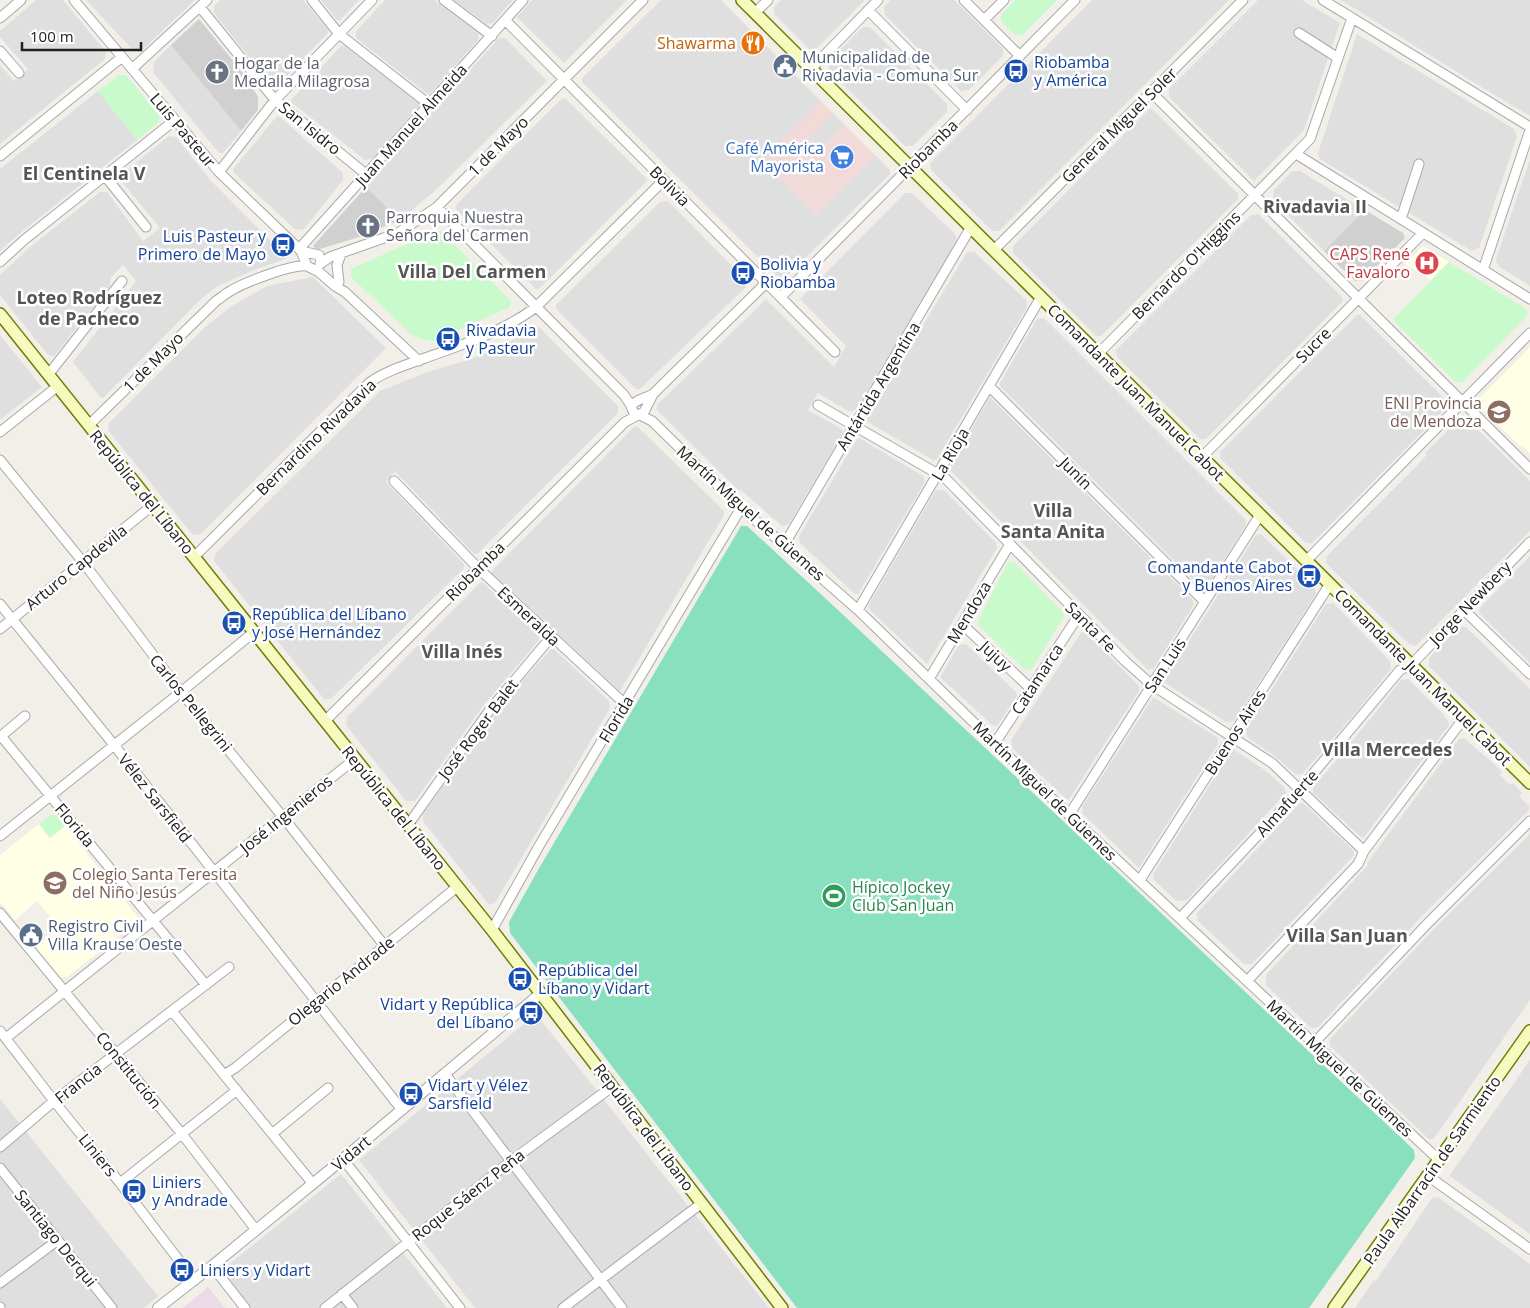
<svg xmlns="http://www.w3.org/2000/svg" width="1530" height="1308" font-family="'Open Sans',sans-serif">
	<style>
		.residential { fill: #e0dfdf }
		.commercial { fill: #f2dad9 }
		.industrial { fill: #ebdbe8 }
		.education { fill: #ffffe5 }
		.religious { fill: #d0d0d0 }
		.park { fill: #c8facc }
		.pitch { fill: #88e0be }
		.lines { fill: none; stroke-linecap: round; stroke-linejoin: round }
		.minor-casing { stroke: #a9a9a9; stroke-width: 11 }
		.tertiary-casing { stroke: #a9a9a9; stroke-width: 12 }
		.secondary-casing { stroke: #707d05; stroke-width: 14 }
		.minor { stroke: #fff; stroke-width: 9 }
		.tertiary { stroke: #fff; stroke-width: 10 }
		.secondary { stroke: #f7fabf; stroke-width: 11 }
		.labels { text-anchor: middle; stroke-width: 5; stroke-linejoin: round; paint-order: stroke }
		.food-label { font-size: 16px; fill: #c56008; stroke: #fff; text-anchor: end }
		.service-label { font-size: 16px; fill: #4e5e75; stroke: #fff; text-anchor: start }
		.transit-label { font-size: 16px; fill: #164399; stroke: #fff; text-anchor: start }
		.worship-label { font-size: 16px; fill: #5b616d; stroke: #fff; text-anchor: start }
		.street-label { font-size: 16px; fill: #222; stroke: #fff }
		.shop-label { font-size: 16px; fill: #366cbe; stroke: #fff; text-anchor: end }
		.health-label { font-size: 16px; fill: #be3a42; stroke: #fff; text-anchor: end }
		.education-label { font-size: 16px; fill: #785e54; stroke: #fff; text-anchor: end }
		.leisure-label { font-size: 16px; fill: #27864d; stroke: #fff; text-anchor: start }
		.neighbourhood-label { font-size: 18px; font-weight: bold; fill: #555; stroke: #fff }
	</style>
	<rect width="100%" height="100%" fill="#f2efe9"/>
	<path class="residential" d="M36 0H63L106 52 105 59 0 144V65L14 81 28 69 0 37V31Z
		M86 0H195L140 52 133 50Z
		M220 0H303L328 30V33L278 85 270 84 214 13V6Z
		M321 0H359L340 20H337Z
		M385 0H434L478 33 479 39 429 95 356 38V31Z
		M454 0H513L493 23 487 24Z
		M532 0H627L564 63 517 17Z
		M661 0H721L821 101 763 161 816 214 875 155 890 170V174L782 281 582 82V78Z
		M781 0H865L816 49H809L774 14V7Z
		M890 0H954L1003 49V56L969 90 961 91 885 15 884 7Z
		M1092 0H1229L999 231H992L931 170 930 163Z
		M1258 0H1302L1340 23 1304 130 1254 181 1169 97V89Z
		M1341 0H1530V116L1483 88Z
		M863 27H870L947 104V112L913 146H905L829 70 828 62Z
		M1357 34 1514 129 1517 137 1479 248 1472 251 1320 159 1318 153Z
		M499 38H505L547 81 437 189 400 220 366 187Z
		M171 45 241 131 223 153H219L153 72 154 62Z
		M341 46H345L420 103V105L373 158 365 160 291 102 292 99Z
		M98 91 137 140 19 234 0 251V169Z
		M565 98 648 180 540 288 536 289 455 208 456 205 561 99Z
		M1149 109H1152L1238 194V199L1101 336H1096L1013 253V246Z
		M833 113 845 125 811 158 800 146Z
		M277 116 280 117 343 173V180L304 229 296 230 233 172V169Z
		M169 136 176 137 210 180 288 258 252 271 216 287 198 302 103 398H101L73 362 136 281 123 265 111 277 110 286 54 356 48 355 0 295V275L30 247 100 192H107L143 241 160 228 121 181 122 174Z
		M1530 159V286L1498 266 1496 259Z
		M1292 171H1300L1365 210 1324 251 1273 200 1274 190Z
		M905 193H912L955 234 957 241 857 409 850 412 818 393 808 410 842 429 843 433 789 524 782 526 741 490 739 491 657 410V405L766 299 834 367 846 346 800 299Z
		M668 201 746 280V287L640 389H636L556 309V305L660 202Z
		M1258 214 1342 297 1343 301 1206 439H1200L1117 357 1116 350 1251 215Z
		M967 252H974L1026 300 1027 307 937 459 933 460 866 421Z
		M313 277 386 348 200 535 192 534 108 430 109 423 205 327 232 306 267 286Z
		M1357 315H1360L1448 402V406L1312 543H1306L1221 459 1220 452Z
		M1044 318 1245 519 1246 525 1207 587 1201 588 1000 386V383L1037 319Z
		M535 326 539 327 618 406V413L477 554H474L395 471 386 482 464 564V568L331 699H324L214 561 215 554 380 391 427 372 465 361 500 347Z
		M0 335 42 387 0 420Z
		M990 397 1193 600V606L1154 668 1148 670 950 470 949 468Z
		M1461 417H1465L1530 481V531L1416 646 1410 645 1326 563 1327 556 1427 455 1425 453Z
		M635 426 638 427 724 511V515L620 691 492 573V571Z
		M859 438 923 476 925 482 858 594H855L800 543 799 536 857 439Z
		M936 490H944L996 543 997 548 927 664 870 610 868 606Z
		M1261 534 1314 586 1316 594 1234 721 1226 722 1165 683V679L1256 535Z
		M1530 556V663L1479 613V609Z
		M480 583H483L539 635V640L483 706 415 801H406L346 725 347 717Z
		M1333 603 1390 661 1391 669 1357 711 1302 774H1295L1276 757 1247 737 1246 730 1326 604Z
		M1459 627H1466L1530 689V767L1429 666V658Z
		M1085 632 1139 686V691L1069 799H1066L1013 749 1011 740 1081 633Z
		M966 644 1016 692 1017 696 997 726 992 725 940 677 959 645Z
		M551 649H554L609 701 610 708 495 903 489 905 423 821V814L509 696Z
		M1408 679 1441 712 1448 721 1449 725 1364 837H1361L1313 793V788L1372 717 1401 680Z
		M1155 698 1218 738V744L1139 868 1083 814 1082 807 1152 699Z
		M1464 738 1494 764 1502 772 1500 775 1510 785 1513 783 1522 793 1519 796 1529 806V810L1423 915 1318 1027 1311 1028 1266 985V975L1368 865 1367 863 1459 739Z
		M1233 749 1266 771 1284 787 1286 793 1187 900 1176 901 1154 880 1153 874Z
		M1300 803H1303L1353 850 1354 855 1252 964H1244L1197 920V913Z
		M1530 834V1000L1440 1130 1433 1139H1429L1330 1046V1039L1435 928Z
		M536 1014 769 1308H475L359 1160Z
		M1530 1060V1234L1451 1177 1450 1175Z
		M0 1099 158 1296 144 1308H0Z
		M341 1174 447 1308H252L222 1270Z
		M1438 1197 1530 1264V1308H1355L1374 1280 1376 1281 1432 1198Z"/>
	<path class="commercial" d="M821 101 833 113 800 146 812 158 845 125 875 155 816 214 762 160Z"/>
	<path class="industrial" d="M208 1287 225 1308H183Z"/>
	<path class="education" d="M1423 246 1449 262 1431 280 1405 264Z
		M1530 347V453L1522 445 1521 447 1479 406V399Z
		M39 824 50 838 65 826 138 917 137 922 67 977H61L36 947 59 928 37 901 15 920 0 902V855Z"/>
	<path class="religious" d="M199 19 248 79 258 97V110L241 131 171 45Z
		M366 187 400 220 359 237 317 250 313 246Z
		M1365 210 1403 233 1405 238 1362 281H1355L1324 251Z"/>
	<path class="park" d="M1015 0H1057L1022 35H1015L1001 21V15Z
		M119 75H126L159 116 158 123 137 140 98 91Z
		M436 231H441L511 301 510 307 434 341 420 339 411 334 351 277V269Z
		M1449 262 1527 309V316L1463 382H1456L1393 320Z
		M1008 562H1014L1063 612 1064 617 1031 670 1024 669 978 625V621Z
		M51 815H56L65 826 50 838 39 824Z"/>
	<path class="pitch" d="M741 526H747L839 611 1414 1150 1415 1158 1309 1308H797L510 933 509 922 538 870Z"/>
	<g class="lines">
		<defs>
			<path id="minor" d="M74 0 219 172 301 251 307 266 319 272 335 286 345 292 419 361
				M312 0 339 34 430 105
				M444 0 492 36
				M964 0 1020 56
				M1323 0 1530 127
				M200 7 275 100 367 175
				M868 10 967 110
				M755 13 768 0
				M0 18 21 0
				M505 20 835 352
				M984 20 1004 0
				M1299 33 1338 58
				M0 51 19 73
				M132 69 207 0
				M811 69 878 0
				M1151 92 1530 469
				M1296 154 1530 299
				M0 156 122 57
				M219 172 275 100 372 0
				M105 176 146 227
				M437 207 624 395 630 404 634 413 638 415 644 412 653 394
				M1401 219 1419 164
				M299 249 523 0
				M994 250 1243 0
				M301 251 319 255 321 261 320 264
				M0 262 24 240 175 120
				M320 264 330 257 398 233 437 207 643 0
				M1483 270 1530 130
				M339 282 337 265 341 254
				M781 297 1075 0
				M1098 354 1310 139 1352 18
				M48 375 122 281
				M989 386 1205 602
				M818 405 945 478 1125 661 1152 685 1272 763 1364 851
				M631 406C635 400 646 398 653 394L766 283
				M640 415 652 421 741 508 784 545 858 610 1069 815 1439 1160
				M89 425 216 301C221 298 226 293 232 290 246 282 292 264 307 266
				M0 432 58 386
				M1202 457 1423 233
				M0 460 83 562 181 692 283 817 384 945
				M394 481 478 568 625 704
				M784 545 971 227
				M194 557 369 383C385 371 406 365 425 358 464 344 503 332 536 307L664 180
				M1306 561 1530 333
				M0 604 114 745 402 1110
				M858 610 1041 297
				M1464 610 1530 674
				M962 624 1031 689
				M0 629 153 505
				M929 679 1010 544
				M325 721 625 422 638 415
				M1 736 206 985
				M0 737 25 716
				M995 743 1079 615
				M1069 815 1260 515
				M408 825 489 711 551 637
				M0 836 181 692 254 632
				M1140 880 1330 584
				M0 913 182 1134 256 1230
				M1180 918 1291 800 1400 670 1411 665 1530 542
				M492 930 539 846 741 508
				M1247 981 1358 864 1364 851 1464 718
				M172 1011 313 1184
				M0 1031 54 1101 120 1183 194 1280
				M6 1038 355 759
				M1314 1043 1429 922 1530 821
				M445 1074 622 1308
				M224 1075 235 1068 457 887
				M272 1134 328 1088
				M0 1147 54 1101 229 967
				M343 1159 460 1308
				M0 1168 112 1308
				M1428 1176 1530 1249
				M120 1183 237 1090
				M212 1266 245 1308
				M0 1283 58 1240
				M342 1294 353 1308
				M0 1307V1308
				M325 1308 511 1161 613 1086
				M563 1308 702 1203"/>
			<path id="tertiary" d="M158 1308 212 1266 343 1159 541 993"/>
			<path id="secondary" d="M742 0 1530 783
				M0 314 492 930 782 1308
				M1334 1308 1530 1031"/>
		</defs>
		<use href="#minor" class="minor-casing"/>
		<use href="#tertiary" class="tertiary-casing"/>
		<use href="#secondary" class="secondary-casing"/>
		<use href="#minor" class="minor"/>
		<use href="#tertiary" class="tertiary"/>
		<use href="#secondary" class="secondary"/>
	</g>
	<defs>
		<symbol id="restaurant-disc" viewBox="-11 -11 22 22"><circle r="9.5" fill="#e8710a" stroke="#fff"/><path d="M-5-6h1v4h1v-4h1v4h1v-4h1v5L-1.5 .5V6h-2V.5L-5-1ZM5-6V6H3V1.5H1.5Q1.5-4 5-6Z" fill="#fff"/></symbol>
		<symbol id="civic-disc" viewBox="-11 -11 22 22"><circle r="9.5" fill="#5c6f8a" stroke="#fff"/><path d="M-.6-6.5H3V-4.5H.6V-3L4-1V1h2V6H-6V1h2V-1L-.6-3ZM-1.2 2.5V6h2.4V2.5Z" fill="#fff"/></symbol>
		<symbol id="bus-disc" viewBox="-11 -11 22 22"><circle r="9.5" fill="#1a4fb4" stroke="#fff"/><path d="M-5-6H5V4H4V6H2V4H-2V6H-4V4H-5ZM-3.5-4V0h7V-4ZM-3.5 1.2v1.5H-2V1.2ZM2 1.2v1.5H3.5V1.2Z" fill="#fff"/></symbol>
		<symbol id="church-disc" viewBox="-11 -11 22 22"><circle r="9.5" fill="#6b7280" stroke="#fff"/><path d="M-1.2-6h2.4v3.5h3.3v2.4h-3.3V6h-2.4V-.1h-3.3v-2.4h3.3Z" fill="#fff"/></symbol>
		<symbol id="supermarket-disc" viewBox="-11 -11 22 22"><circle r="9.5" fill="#3f7fe0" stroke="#fff"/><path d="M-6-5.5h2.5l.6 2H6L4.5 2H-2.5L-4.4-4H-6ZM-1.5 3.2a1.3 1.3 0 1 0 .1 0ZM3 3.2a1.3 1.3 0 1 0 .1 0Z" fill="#fff"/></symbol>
		<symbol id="hospital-disc" viewBox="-11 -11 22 22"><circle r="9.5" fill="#e0444e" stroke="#fff"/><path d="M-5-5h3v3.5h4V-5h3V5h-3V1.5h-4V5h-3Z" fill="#fff"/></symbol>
		<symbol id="school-disc" viewBox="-11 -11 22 22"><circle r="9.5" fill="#8d6e63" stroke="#fff"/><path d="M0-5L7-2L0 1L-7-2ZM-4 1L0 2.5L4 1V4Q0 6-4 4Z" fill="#fff"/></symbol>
		<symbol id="stadium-disc" viewBox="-11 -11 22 22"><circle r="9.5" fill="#2e9e5b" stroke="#fff"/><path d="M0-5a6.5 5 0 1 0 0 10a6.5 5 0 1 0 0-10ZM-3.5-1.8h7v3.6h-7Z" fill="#fff"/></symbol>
	</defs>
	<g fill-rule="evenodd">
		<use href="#restaurant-disc" x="739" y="29" width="28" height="28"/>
		<use href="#civic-disc" x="771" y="52" width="28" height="28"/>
		<use href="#bus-disc" x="1002" y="57" width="28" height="28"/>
		<use href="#church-disc" x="203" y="58" width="28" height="28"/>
		<use href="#supermarket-disc" x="828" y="143" width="28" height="28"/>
		<use href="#church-disc" x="354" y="212" width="28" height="28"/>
		<use href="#bus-disc" x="269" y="231" width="28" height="28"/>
		<use href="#hospital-disc" x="1413" y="249" width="28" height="28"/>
		<use href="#bus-disc" x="729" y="259" width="28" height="28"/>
		<use href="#bus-disc" x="434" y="325" width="28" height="28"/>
		<use href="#school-disc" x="1485" y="398" width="28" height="28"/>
		<use href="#bus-disc" x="1295" y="562" width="28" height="28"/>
		<use href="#bus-disc" x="220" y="609" width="28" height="28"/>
		<use href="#school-disc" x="41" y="869" width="28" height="28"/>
		<use href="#stadium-disc" x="820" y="882" width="28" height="28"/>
		<use href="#civic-disc" x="17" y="921" width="28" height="28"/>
		<use href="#bus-disc" x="506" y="965" width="28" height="28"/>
		<use href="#bus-disc" x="517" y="999" width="28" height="28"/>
		<use href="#bus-disc" x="397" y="1080" width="28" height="28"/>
		<use href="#bus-disc" x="120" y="1177" width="28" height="28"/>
		<use href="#bus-disc" x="168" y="1256" width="28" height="28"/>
	</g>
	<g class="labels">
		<g class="food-label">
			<text x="736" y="49">Shawarma</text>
		</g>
		<g class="service-label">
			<text x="802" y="63">Municipalidad de<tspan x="802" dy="18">Rivadavia - Comuna Sur</tspan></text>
			<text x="48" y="932">Registro Civil<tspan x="48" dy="18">Villa Krause Oeste</tspan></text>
		</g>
		<g class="transit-label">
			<text x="1034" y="68">Riobamba<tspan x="1034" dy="18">y América</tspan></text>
			<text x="266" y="242" text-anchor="end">Luis Pasteur y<tspan x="266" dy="18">Primero de Mayo</tspan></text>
			<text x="760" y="270">Bolivia y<tspan x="760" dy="18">Riobamba</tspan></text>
			<text x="466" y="336">Rivadavia<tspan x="466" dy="18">y Pasteur</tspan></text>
			<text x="1292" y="573" text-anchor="end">Comandante Cabot<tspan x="1292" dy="18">y Buenos Aires</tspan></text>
			<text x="252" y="620">República del Líbano<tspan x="252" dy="18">y José Hernández</tspan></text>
			<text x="538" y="976">República del<tspan x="538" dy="18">Líbano y Vidart</tspan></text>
			<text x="514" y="1010" text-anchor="end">Vidart y República<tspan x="514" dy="18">del Líbano</tspan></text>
			<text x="428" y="1091">Vidart y Vélez<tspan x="428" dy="18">Sarsfield</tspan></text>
			<text x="152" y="1188">Liniers<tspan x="152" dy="18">y Andrade</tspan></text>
			<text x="200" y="1276">Liniers y Vidart</text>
		</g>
		<g class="worship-label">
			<text x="234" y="69">Hogar de la<tspan x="234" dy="18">Medalla Milagrosa</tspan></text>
			<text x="386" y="223">Parroquia Nuestra<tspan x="386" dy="18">Señora del Carmen</tspan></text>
		</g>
		<g class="street-label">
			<text transform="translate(411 125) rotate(-48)" y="6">Juan Manuel Almeida</text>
			<text transform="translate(1119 125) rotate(-45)" y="6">General Miguel Soler</text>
			<text transform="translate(310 128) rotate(39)" y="6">San Isidro</text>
			<text transform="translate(183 130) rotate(50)" y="6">Luis Pasteur</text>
			<text transform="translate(498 146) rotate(-45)" y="6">1 de Mayo</text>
			<text transform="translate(928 149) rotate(-45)" y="6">Riobamba</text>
			<text transform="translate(670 186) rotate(45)" y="6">Bolivia</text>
			<text transform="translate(1186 265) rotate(-45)" y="6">Bernardo O'Higgins</text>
			<text transform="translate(1313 345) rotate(-45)" y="6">Sucre</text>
			<text transform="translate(153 362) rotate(-45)" y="6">1 de Mayo</text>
			<text transform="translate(878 386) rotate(-59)" y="6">Antártida Argentina</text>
			<text transform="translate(1136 392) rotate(45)" y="6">Comandante Juan Manuel Cabot</text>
			<text transform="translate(316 437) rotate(-44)" y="6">Bernardino Rivadavia</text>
			<text transform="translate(950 454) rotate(-60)" y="6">La Rioja</text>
			<text transform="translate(1076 473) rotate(45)" y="6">Junín</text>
			<text transform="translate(142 492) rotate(51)" y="6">República del Líbano</text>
			<text transform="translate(751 513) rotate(42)" y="6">Martín Miguel de Güemes</text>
			<text transform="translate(76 567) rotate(-39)" y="6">Arturo Capdevila</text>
			<text transform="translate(475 571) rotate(-45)" y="6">Riobamba</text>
			<text transform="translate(1470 603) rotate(-46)" y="6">Jorge Newbery</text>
			<text transform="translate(969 612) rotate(-59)" y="6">Mendoza</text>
			<text transform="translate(529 616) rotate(43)" y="6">Esmeralda</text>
			<text transform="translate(1091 627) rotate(45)" y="6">Santa Fe</text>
			<text transform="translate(996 656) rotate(43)" y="6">Jujuy</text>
			<text transform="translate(1165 665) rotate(-57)" y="6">San Luis</text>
			<text transform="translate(1423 677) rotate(45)" y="6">Comandante Juan Manuel Cabot</text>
			<text transform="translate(1037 679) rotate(-57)" y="6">Catamarca</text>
			<text transform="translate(191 703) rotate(51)" y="6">Carlos Pellegrini</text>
			<text transform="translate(616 719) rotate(-59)" y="6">Florida</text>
			<text transform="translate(478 729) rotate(-53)" y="6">José Roger Balet</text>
			<text transform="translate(1235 732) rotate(-57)" y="6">Buenos Aires</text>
			<text transform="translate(1045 791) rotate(44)" y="6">Martín Miguel de Güemes</text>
			<text transform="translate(155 798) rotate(52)" y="6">Vélez Sarsfield</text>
			<text transform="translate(1287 803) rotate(-48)" y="6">Almafuerte</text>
			<text transform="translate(394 808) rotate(51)" y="6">República del Líbano</text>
			<text transform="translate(286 814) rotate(-39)" y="6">José Ingenieros</text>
			<text transform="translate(75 825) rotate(50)" y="6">Florida</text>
			<text transform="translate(341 981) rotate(-39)" y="6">Olegario Andrade</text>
			<text transform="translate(1340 1068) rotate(43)" y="6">Martín Miguel de Güemes</text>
			<text transform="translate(129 1070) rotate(51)" y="6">Constitución</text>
			<text transform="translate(78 1083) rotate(-38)" y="6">Francia</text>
			<text transform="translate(644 1127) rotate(53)" y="6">República del Líbano</text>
			<text transform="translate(351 1153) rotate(-40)" y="6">Vidart</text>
			<text transform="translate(98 1155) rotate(51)" y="6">Liniers</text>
			<text transform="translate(1432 1170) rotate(-55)" y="6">Paula Albarracín de Sarmiento</text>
			<text transform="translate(468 1195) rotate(-38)" y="6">Roque Sáenz Peña</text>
			<text transform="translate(56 1238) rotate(51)" y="6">Santiago Derqui</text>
		</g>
		<g class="shop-label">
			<text x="824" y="154">Café América<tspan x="824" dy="18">Mayorista</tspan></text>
		</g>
		<g class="health-label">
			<text x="1410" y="260">CAPS René<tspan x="1410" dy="18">Favaloro</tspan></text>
		</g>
		<g class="education-label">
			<text x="1482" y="409">ENI Provincia<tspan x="1482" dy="18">de Mendoza</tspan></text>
			<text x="72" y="880" text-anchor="start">Colegio Santa Teresita<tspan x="72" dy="18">del Niño Jesús</tspan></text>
		</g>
		<g class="leisure-label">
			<text x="852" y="893">Hípico Jockey<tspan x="852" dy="18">Club San Juan</tspan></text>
		</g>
		<g class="neighbourhood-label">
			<text x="84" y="180">El Centinela V</text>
			<text x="1315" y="213">Rivadavia II</text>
			<text x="472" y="278">Villa Del Carmen</text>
			<text x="89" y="304">Loteo Rodríguez<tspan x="89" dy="21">de Pacheco</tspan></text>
			<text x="1053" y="517">Villa<tspan x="1053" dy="21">Santa Anita</tspan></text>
			<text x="462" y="658">Villa Inés</text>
			<text x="1387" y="756">Villa Mercedes</text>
			<text x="1347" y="942">Villa San Juan</text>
		</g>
	</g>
	<path d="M22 42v8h119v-8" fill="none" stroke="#222222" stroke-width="2.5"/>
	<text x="30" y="42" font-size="15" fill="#222222" stroke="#ffffff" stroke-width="4" paint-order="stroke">100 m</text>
</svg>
